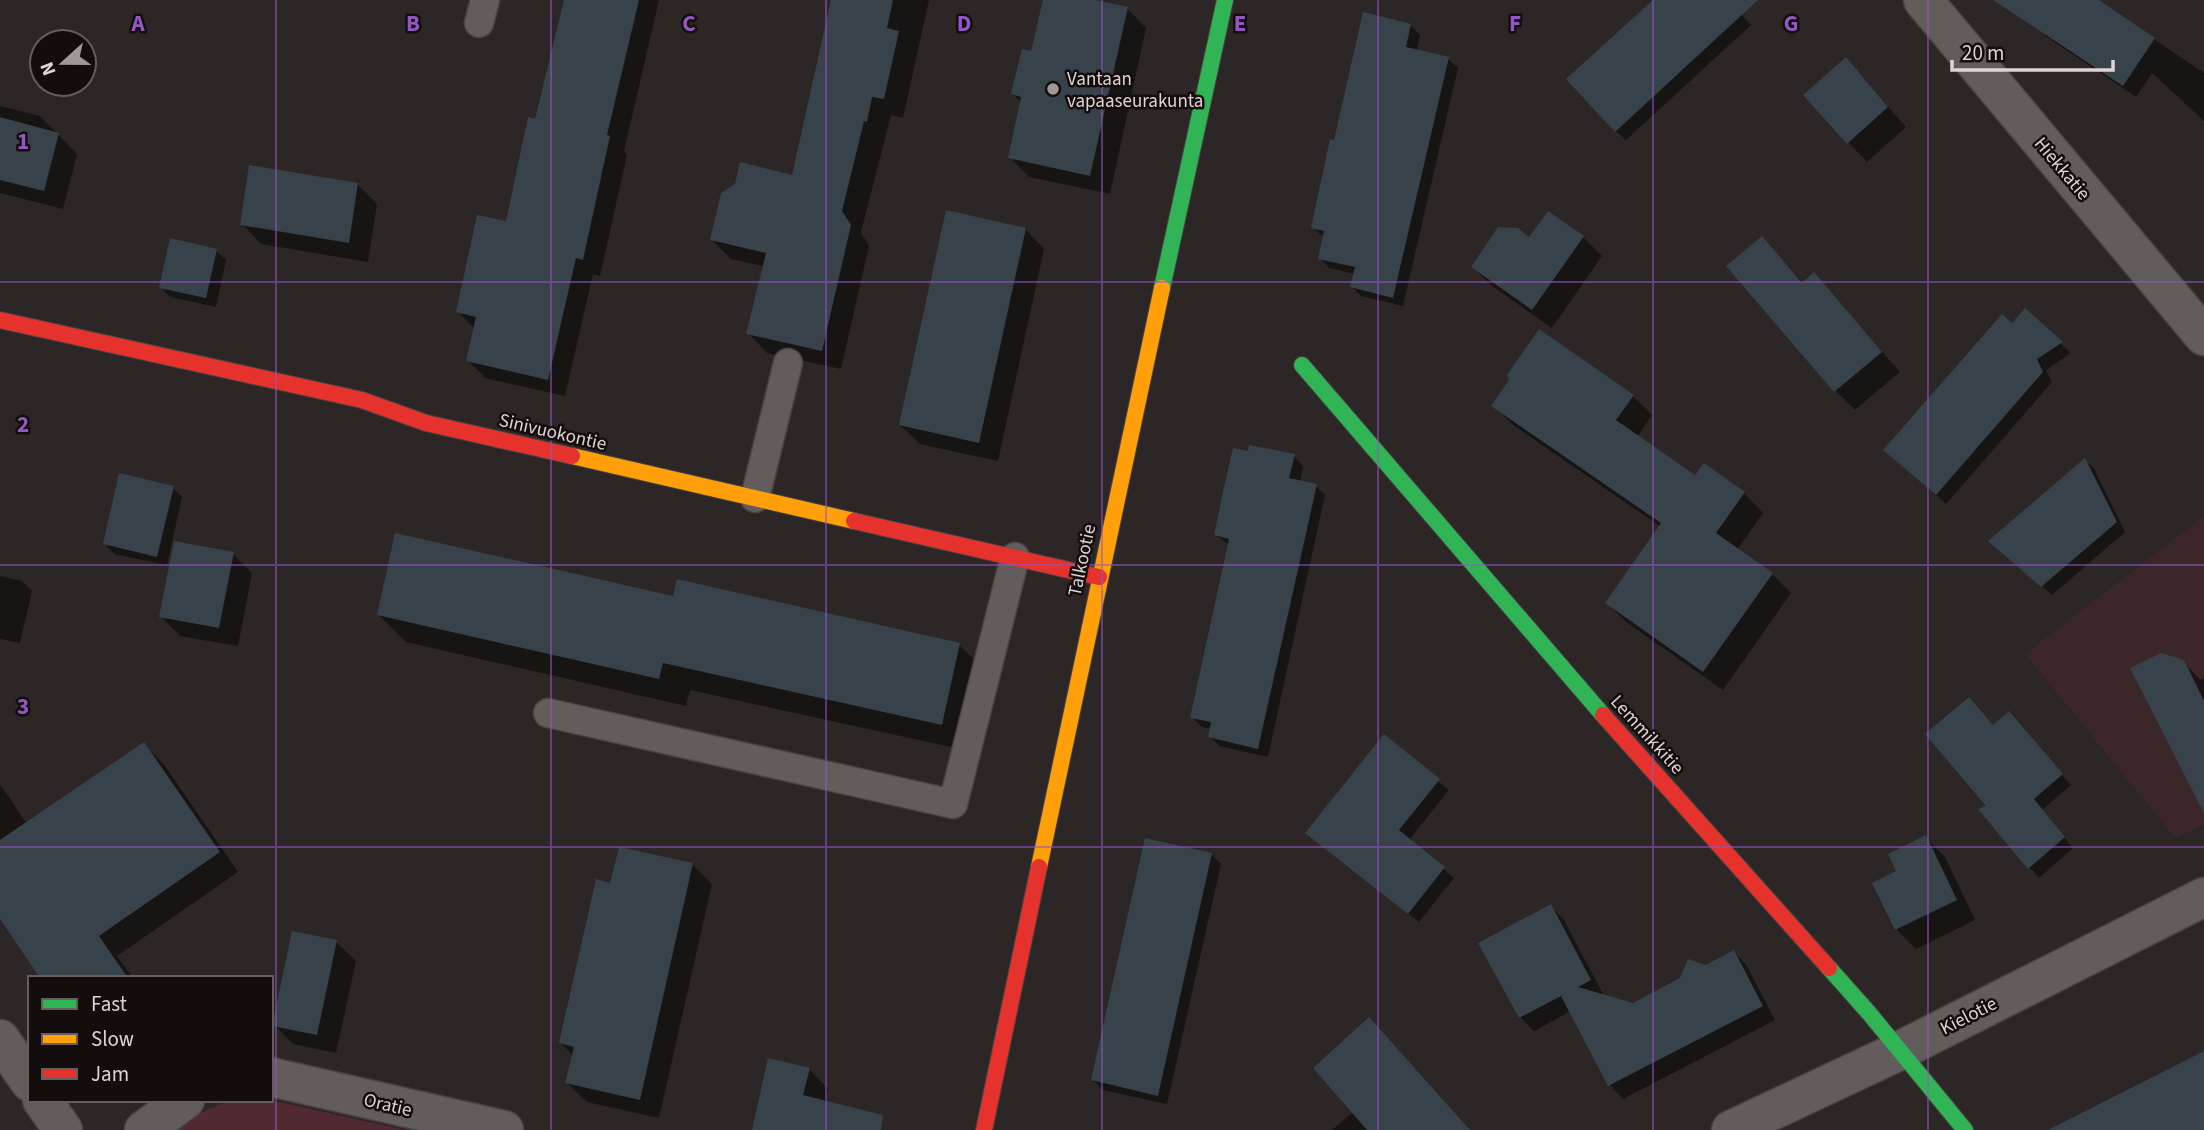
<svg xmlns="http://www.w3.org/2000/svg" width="2204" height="1130" font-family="'Source Sans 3',sans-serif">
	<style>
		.built { fill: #3b2729 }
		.green { fill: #502a30 }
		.shadow { fill: #0007 }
		.building { fill: #38424b }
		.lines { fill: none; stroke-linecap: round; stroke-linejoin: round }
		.lane-casing { stroke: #494243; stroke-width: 31 }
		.street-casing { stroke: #494243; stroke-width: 41 }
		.fast-casing { stroke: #494243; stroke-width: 18 }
		.slow-casing { stroke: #494243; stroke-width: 18 }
		.jam-casing { stroke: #494243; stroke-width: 18 }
		.lane { stroke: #625c5d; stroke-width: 28 }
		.street { stroke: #625c5d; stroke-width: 38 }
		.fast { stroke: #30b455; stroke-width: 16 }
		.slow { stroke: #ff9f0a; stroke-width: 16 }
		.jam { stroke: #e5322d; stroke-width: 16 }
		.grid { fill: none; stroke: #9456c4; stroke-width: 2; stroke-opacity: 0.55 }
		.poi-dot { fill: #a09798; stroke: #140d0e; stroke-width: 2.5 }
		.labels { text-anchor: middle; stroke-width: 5; stroke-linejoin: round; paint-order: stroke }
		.poi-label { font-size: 19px; fill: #dfd4d5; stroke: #140d0e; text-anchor: start }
		.street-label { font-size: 19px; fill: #dfd4d5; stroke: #140d0e }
		.grid-label { font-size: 23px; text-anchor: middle; font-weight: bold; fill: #9456c4; stroke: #140d0e; stroke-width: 5; stroke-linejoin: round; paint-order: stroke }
	</style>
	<rect width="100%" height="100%" fill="#2c2626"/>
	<path class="built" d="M2204 516V825L2175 838 2025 654Z"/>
	<path class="green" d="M236 1100 275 1101 405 1130H175C194 1115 213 1105 236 1100Z"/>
	<path class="shadow" d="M565 0H659L624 151 627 155 600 276 593 274 565 396 485 378 468 360 475 329 458 312 507 223 537 121Z
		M833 0H929L903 118 891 115 861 232 869 246 841 369 767 353 748 333 764 266 731 259 712 240 794 177Z
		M1044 0H1087L1127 8 1146 28 1110 194 1029 177 1010 157 1021 102 1013 94 1032 53Z
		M1655 0H1739L1733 5 1751 25 1626 140 1616 131Z
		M2051 0H2096L2204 73V121L2152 73 2136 97 2047 37 2034 25Z
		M1410 25 1420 35 1417 51 1448 59 1458 68 1403 306 1361 296 1352 287 1355 274 1329 268 1320 258 1325 238 1312 227 1336 142Z
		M1846 59 1906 127 1867 162 1848 142Z
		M0 106 40 116 77 154 63 209 0 193Z
		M358 185 377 204 368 262 261 244 242 224Z
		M1025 229 1044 249 998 461 920 444 900 425Z
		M1583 237 1602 256 1552 328 1492 286 1473 267 1530 239Z
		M1762 238 1804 284 1814 275 1900 372 1855 410 1836 391 1729 266Z
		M216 251 226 260 216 307 170 297 161 287Z
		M2025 310 2071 353 2046 370 2052 382 1946 504 1895 459Z
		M1633 396 1652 415 1637 437 1695 478 1744 493 1763 513 1737 550 1772 574 1791 593 1723 690 1626 622 1607 603 1661 527 1513 425 1494 405Z
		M1294 456 1303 466 1300 482 1316 486 1325 495 1268 757 1219 746 1210 736 1211 729 1202 727 1192 717 1229 545 1216 535Z
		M2085 460 2094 469 2125 532 2052 595 2000 551Z
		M173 488 182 497 167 565 114 554 105 544Z
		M233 554 252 573 238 646 180 636 161 616Z
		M0 576 22 581 32 591 20 643 0 639Z
		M674 598 959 645 987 672 969 751 690 690 686 706 406 642 379 615Z
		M2183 662 2201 680 2204 678V792Z
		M2018 723 2071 785 2042 810 2073 848 2039 878 1981 810 1988 806 1994 727Z
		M1384 737 1449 790 1409 840 1454 878 1419 922 1308 833Z
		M143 744 163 763 238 872 117 956 133 978H42L0 916V784L27 824Z
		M1925 837 1945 857 1975 920 1916 949 1896 929 1874 884 1898 872Z
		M1211 854 1221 864 1167 1104 1103 1090 1093 1080Z
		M693 865 712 884 659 1118 587 1102 567 1083 573 1056 561 1043 612 885Z
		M1551 906 1564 920 1603 994 1600 995 1633 1005 1734 952 1747 966 1775 1020 1623 1099 1610 1085 1571 1011 1534 1031 1520 1017 1480 943Z
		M336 942 356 961 336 1053 293 1044 274 1025Z
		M809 1069 828 1089 819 1130H754Z
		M1353 1112 1469 1130H1332Z"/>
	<path class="building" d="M564 0H639L607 135 610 136 583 260 576 258 548 380 466 361 476 317 456 312 477 215 506 221 528 117 535 119Z
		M831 0H893L887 28 899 31 884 99 872 97 867 122 864 121 842 211 851 225 822 351 746 334 766 253 710 240 721 193 735 184 740 162 792 175Z
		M1043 0H1095L1128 7 1090 176 1008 158 1021 97 1011 94 1022 49 1031 51Z
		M1653 0H1758L1615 132 1566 79Z
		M1993 0H2099L2155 38 2123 86Z
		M1363 12 1411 24 1406 47 1449 57 1393 298 1350 287 1355 267 1318 259 1324 231 1311 228 1330 139 1334 140Z
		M1846 57 1888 107 1847 144 1803 95Z
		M0 117 59 133 44 191 0 180Z
		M249 165 358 183 349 243 240 225Z
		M946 210 1026 228 979 443 899 425Z
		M1548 211 1584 236 1532 310 1471 267 1498 227 1518 228 1529 237Z
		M1762 236 1802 283 1814 272 1882 352 1834 392 1726 266Z
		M170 238 217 249 206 298 159 288Z
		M2025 308 2063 342 2037 359 2043 372 1936 495 1883 450 2002 314 2012 323Z
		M1539 329 1634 395 1616 420 1695 475 1704 463 1745 492 1716 533 1773 573 1703 672 1605 603 1661 523 1491 406 1509 380 1507 375Z
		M1249 445 1295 454 1289 478 1317 484 1258 749 1208 737 1211 722 1190 718 1229 539 1214 535 1224 487 1233 448 1248 451Z
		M2085 458 2117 522 2041 587 1988 541Z
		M119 473 174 486 157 557 103 544Z
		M395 533 673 596 677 579 960 643 942 725 663 663 659 679 377 615Z
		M174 541 234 552 219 628 159 617Z
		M2161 653 2184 660 2204 701V813L2130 668Z
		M1969 697 1993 725 2009 711 2063 774 2034 799 2065 837 2028 869 1978 809 1986 806 1925 734Z
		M1384 734 1440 779 1399 830 1445 867 1408 914 1305 833Z
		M144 742 220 852 99 936 128 978H40L0 919V840Z
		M1926 835 1957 900 1895 930 1872 883 1896 871 1888 854Z
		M1145 838 1212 853 1158 1096 1091 1080Z
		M619 847 693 863 640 1100 565 1083 574 1047 559 1043 596 879 610 883Z
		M1551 904 1591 980 1578 987 1633 1003 1680 978 1688 959 1706 965 1734 950 1763 1006 1608 1086 1561 996 1519 1018 1478 943Z
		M292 931 337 940 317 1035 272 1026Z
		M1369 1017 1470 1130H1367L1313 1068Z
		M2204 1051V1130H2048Z
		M768 1058 810 1068 803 1095 883 1115 881 1130H752Z"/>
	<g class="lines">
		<defs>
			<path id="lane" d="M479 23 485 0
				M755 498 788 363
				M548 713 953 804 1015 557"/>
			<path id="street" d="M1923 0 2204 336
				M0 1039 30 1082
				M271 1077 504 1130
				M42 1100 63 1130
				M144 1130 185 1100
				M1731 1130 1899 1051 2204 897"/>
			<path id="fast" d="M1162 288 1225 0
				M1302 365 1603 715
				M1829 968 1869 1013 1965 1130"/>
			<path id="slow" d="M572 456 854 521
				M1039 867 1162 288"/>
			<path id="jam" d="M0 320 362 400 426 423 572 456
				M854 521 1099 577
				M1603 715 1829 968
				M984 1130 1039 867"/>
		</defs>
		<use href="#lane" class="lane-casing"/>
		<use href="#street" class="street-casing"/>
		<use href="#fast" class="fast-casing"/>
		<use href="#slow" class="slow-casing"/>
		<use href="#jam" class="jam-casing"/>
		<use href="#lane" class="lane"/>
		<use href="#street" class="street"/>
		<use href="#fast" class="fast"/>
		<use href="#slow" class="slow"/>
		<use href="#jam" class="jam"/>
	</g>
	<path class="grid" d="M276 0V1130M551 0V1130M826 0V1130M1102 0V1130M1378 0V1130M1653 0V1130M1928 0V1130M0 282H2204M0 565H2204M0 847H2204"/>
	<circle class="poi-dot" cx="1053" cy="89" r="7"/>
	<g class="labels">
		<g class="poi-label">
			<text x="1067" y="85">Vantaan<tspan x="1067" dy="22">vapaaseurakunta</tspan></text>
		</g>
		<g class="street-label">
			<text transform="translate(2063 168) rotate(50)" y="7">Hiekkatie</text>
			<text transform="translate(553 431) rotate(13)" y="7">Sinivuokontie</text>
			<text transform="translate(1081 560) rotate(-78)" y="7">Talkootie</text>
			<text transform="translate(1648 734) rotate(48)" y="7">Lemmikkitie</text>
			<text transform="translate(1968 1015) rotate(-27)" y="7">Kielotie</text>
			<text transform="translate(388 1104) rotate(13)" y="7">Oratie</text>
		</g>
	</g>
	<g class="grid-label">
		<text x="138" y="31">A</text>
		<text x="413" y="31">B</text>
		<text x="689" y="31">C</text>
		<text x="964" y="31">D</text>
		<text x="1240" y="31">E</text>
		<text x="1515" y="31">F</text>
		<text x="1791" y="31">G</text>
		<text x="23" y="149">1</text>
		<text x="23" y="432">2</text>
		<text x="23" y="714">3</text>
	</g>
	<rect x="28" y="976" width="245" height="126" fill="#140d0e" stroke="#655d5e" stroke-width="2"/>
	<rect x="42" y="999" width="35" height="10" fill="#30b455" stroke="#655d5e" stroke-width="2"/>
	<text x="91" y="1011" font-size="21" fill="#dfd4d5">Fast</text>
	<rect x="42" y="1034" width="35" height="10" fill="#ff9f0a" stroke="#655d5e" stroke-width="2"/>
	<text x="91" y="1046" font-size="21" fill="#dfd4d5">Slow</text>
	<rect x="42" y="1069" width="35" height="10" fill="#e5322d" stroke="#655d5e" stroke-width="2"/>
	<text x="91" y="1081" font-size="21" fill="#dfd4d5">Jam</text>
	<g transform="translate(63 63) rotate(249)"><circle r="33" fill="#140d0e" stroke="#655d5e" stroke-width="2"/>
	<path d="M0-5L12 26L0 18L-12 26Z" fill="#a09798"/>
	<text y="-10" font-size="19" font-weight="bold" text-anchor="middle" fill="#dfd4d5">N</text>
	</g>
	<path d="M1952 60v10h161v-10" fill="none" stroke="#dfd4d5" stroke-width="3.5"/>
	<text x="1962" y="60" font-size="21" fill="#dfd4d5" stroke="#140d0e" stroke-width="5" paint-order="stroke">20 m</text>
</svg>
